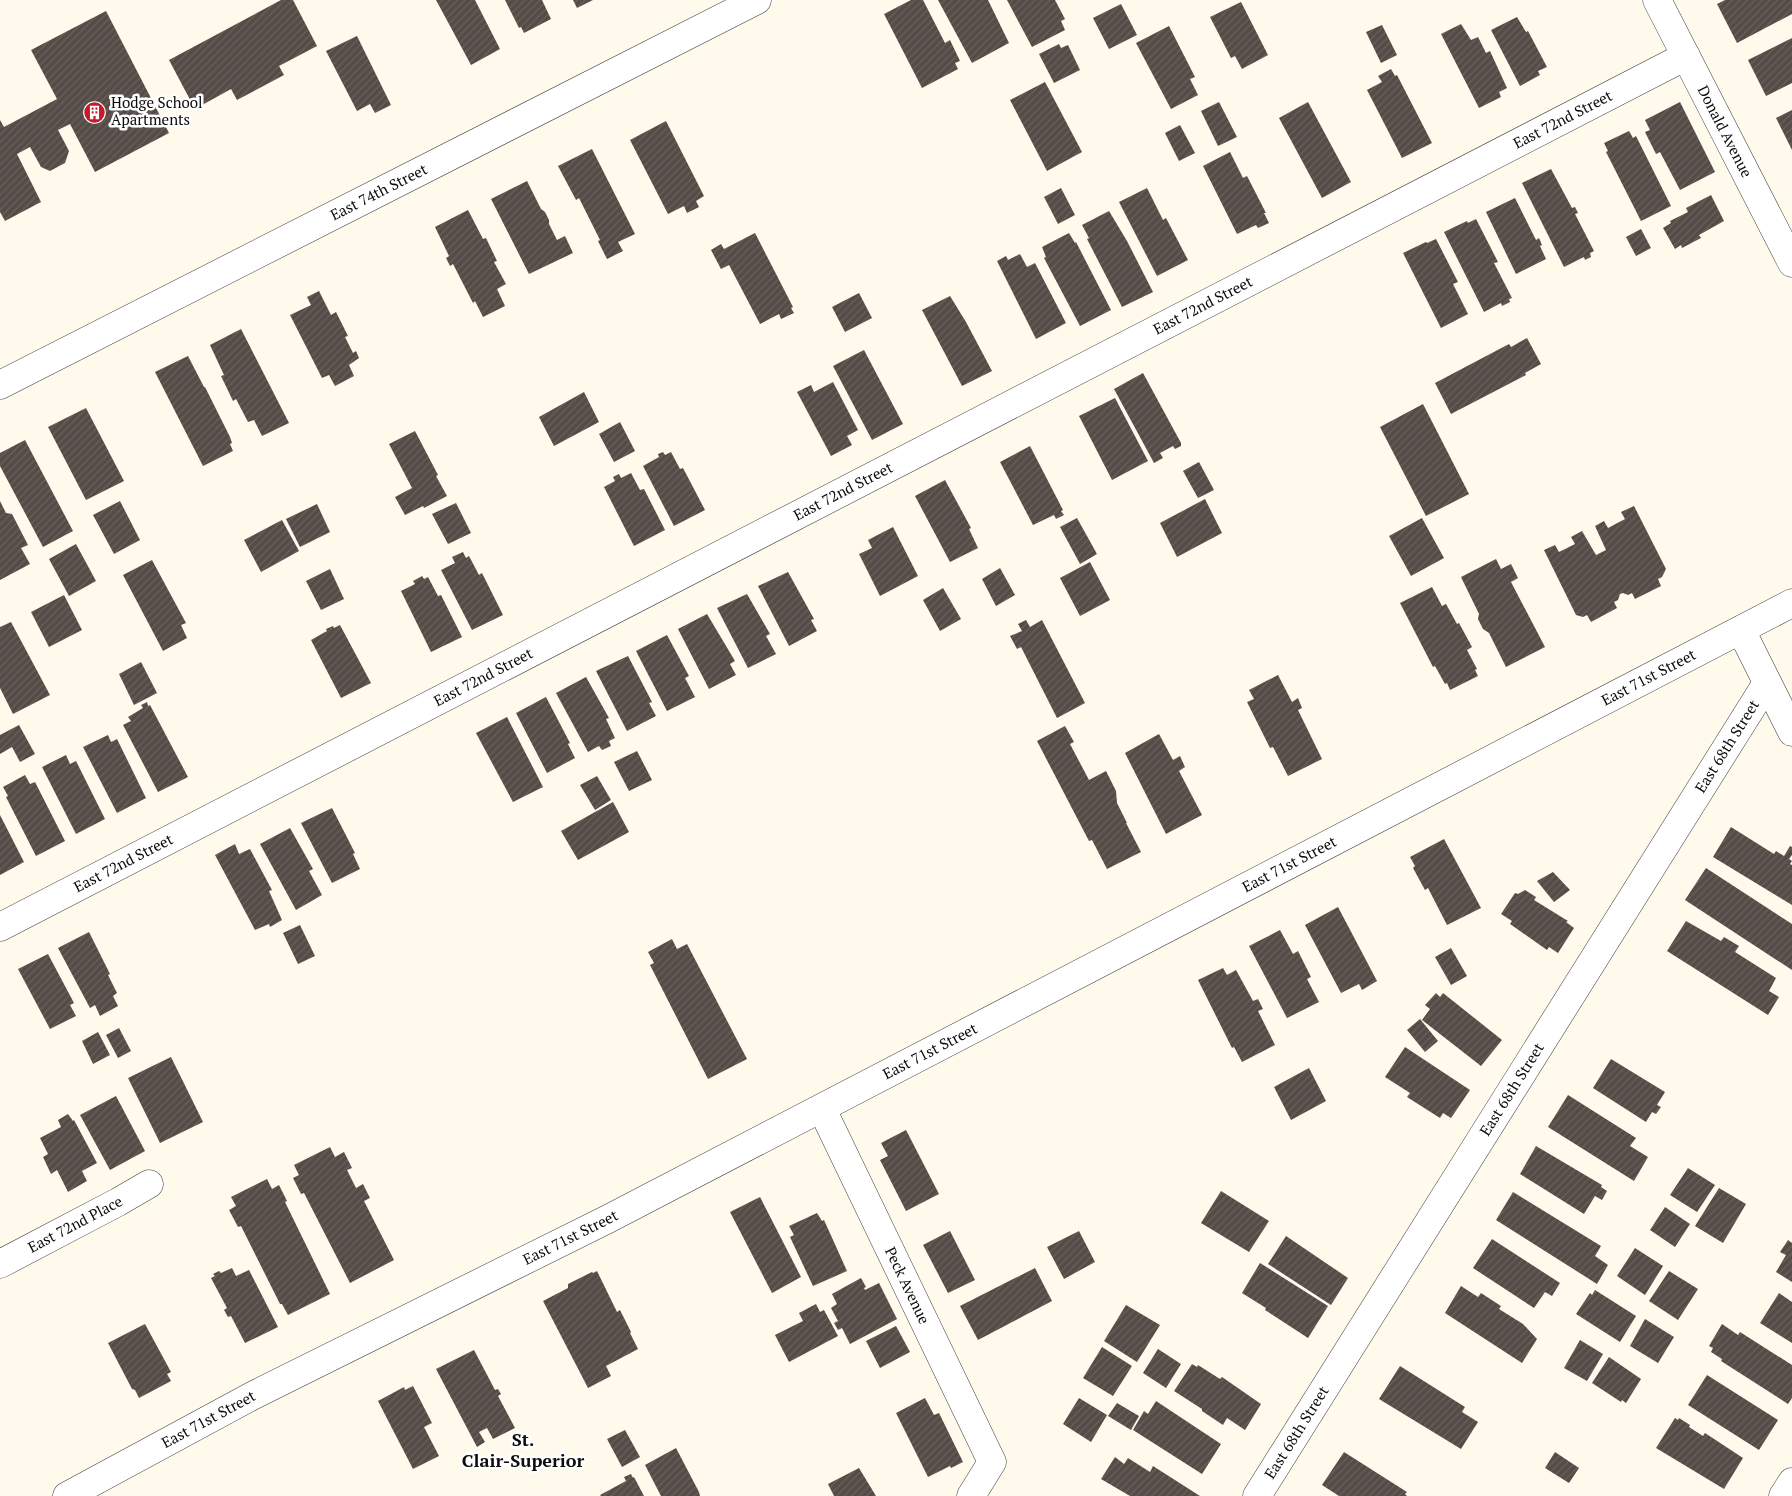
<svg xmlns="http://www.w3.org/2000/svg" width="1792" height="1496" font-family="'PT Serif',serif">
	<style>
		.building { fill: url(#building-hatch) }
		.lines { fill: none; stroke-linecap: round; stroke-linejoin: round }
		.minor-casing { stroke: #3f3f3f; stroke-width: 29 }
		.minor { stroke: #fff; stroke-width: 28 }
		.labels { text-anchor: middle; stroke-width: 5; stroke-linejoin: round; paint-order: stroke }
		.poi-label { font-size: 15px; fill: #0c0c0c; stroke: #fff; text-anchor: start }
		.street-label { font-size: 15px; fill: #0c0c0c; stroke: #fff }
		.quarter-label { font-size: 18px; font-weight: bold; fill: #0c0c0c; stroke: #fff }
	</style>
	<defs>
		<pattern id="building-hatch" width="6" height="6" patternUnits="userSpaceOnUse" patternTransform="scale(1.25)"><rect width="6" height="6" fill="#554c47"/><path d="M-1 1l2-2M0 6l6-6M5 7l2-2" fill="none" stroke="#68615d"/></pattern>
	</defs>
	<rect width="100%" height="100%" fill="#fffaeb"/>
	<path class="building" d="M281 0H293L317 46 279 66 284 75 237 100 231 89 195 109 169 60Z
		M436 0H475L500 49 471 65Z
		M505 0H542L551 19 524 33 521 27 519 28Z
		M573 0H593L577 8Z
		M911 0H923L945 43 950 40 960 61 955 63 958 69 922 88 884 14Z
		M938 0H988L1009 43 972 63Z
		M1007 0H1055L1065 19 1061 21 1065 30 1032 47Z
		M1725 0H1792V14L1737 43 1717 4Z
		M1241 2 1268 55 1242 69 1235 56 1231 58 1210 17Z
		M1121 4 1137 35 1109 49 1093 18Z
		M106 11 169 133 95 172 70 124 58 130 69 151 65 163 50 171 41 167 30 147 17 154 41 202 5 221 0 212V120L4 127 57 99 31 50Z
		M1517 17 1526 32 1528 31 1547 67 1538 71 1540 75 1520 86 1491 30Z
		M1461 24 1471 40 1478 37 1486 53 1490 51 1507 88 1499 92 1501 97 1479 108 1441 34Z
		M1382 25 1397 55 1381 63 1366 32Z
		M1169 26 1195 77 1190 79 1198 95 1171 109 1136 43Z
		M357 36 391 105 375 113 370 104 357 111 326 51Z
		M1792 38V83L1766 96 1748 60Z
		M1059 44 1061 48 1068 45 1080 70 1054 83 1039 54Z
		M1391 69 1395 76 1397 75 1432 143 1402 158 1367 90 1382 82 1378 76Z
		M1045 82 1082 152 1047 171 1010 100Z
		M1219 102 1237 137 1218 146 1201 111Z
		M1308 102 1351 182 1322 198 1279 118Z
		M1680 102 1715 172 1680 190 1660 152 1656 154 1645 132 1650 130 1645 120Z
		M1792 110V150L1776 118Z
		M666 121 704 196 696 201 699 207 687 213 684 206 668 214 630 140Z
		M1180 125 1195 153 1179 161 1165 133Z
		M1629 131 1633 138 1636 136 1671 206 1641 221 1606 152 1608 151 1604 143Z
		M592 149 635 234 618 242 623 251 607 259 598 241 600 240 579 198 576 200 558 166Z
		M1230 152 1243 178 1247 176 1266 213H1264L1269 223 1258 228 1256 225 1237 234 1203 166Z
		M1551 169 1572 208 1575 207 1578 213 1575 214 1594 251 1590 253 1591 257 1585 260 1584 257 1564 267 1522 183Z
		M527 181 541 209 545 212 549 220V224L557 240 565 236 573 253 529 274 491 199Z
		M1061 188 1075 215 1058 224 1044 197Z
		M1147 188 1163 220 1166 218 1188 260 1157 276 1119 202Z
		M1711 195 1724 221 1699 235 1701 238 1682 248 1681 245 1675 249 1663 228 1671 223 1670 221 1688 212 1686 208Z
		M1515 198 1536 240 1539 238 1542 245 1540 246 1546 259 1516 274 1486 212Z
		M468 210 483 239 486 238 497 261 494 262 506 284 497 289 505 306 483 317 475 301 473 303 453 264 450 266 446 258 449 256 435 227Z
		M1109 211 1127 241 1153 292 1122 307 1087 239 1089 238 1082 225Z
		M1476 219 1498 262 1494 263 1512 298 1509 299 1510 302 1502 306 1501 303 1484 312 1444 232 1467 221 1468 223Z
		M1641 229 1651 248 1636 256 1626 237Z
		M755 233 793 307 791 308 794 313 781 319 779 314 760 324 729 265 721 269 711 250 721 244 724 249Z
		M1069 233 1075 243 1076 242 1111 310 1080 326 1044 258 1046 257 1042 247Z
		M1436 239 1458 282 1453 284 1468 314 1441 328 1403 253 1426 242 1427 243Z
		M1020 254 1027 267 1035 263 1066 323 1036 339 997 261 1006 256 1008 260Z
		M319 291 331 315 336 312 348 336 345 337 353 353 356 351 359 358 349 365 354 376 335 386 329 375 322 378 290 315 311 305 307 297Z
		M859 293 872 318 845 332 832 307Z
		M950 296 966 322 992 371 962 386 922 310Z
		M241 329 289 423 262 436 254 420 248 422 236 399 233 401 221 376 224 375 210 345Z
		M1527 338 1541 364 1525 373 1526 375 1451 414 1435 383 1509 344 1511 347Z
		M864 350 903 424 872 440 833 366Z
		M188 356 204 387H205L230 437 232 443 230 444 233 451 203 466 155 372Z
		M1143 373 1181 443V446L1175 449 1173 446 1160 453 1163 458 1154 463 1114 389Z
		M833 382 858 430 847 436 852 445 831 456 797 392 811 385 814 392Z
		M584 392 599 422 554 446 539 417Z
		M1115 398 1148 461 1112 480 1079 416Z
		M1423 404 1469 494 1426 516 1380 427Z
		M86 408 124 481 86 500 48 427Z
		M620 422 635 451 614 462 599 434Z
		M415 431 438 475 436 476 447 496 424 508 423 506 405 515 395 497 412 488 389 444Z
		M25 440 73 531 43 547 0 466V453Z
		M1030 446 1063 510 1061 511 1064 515 1056 519 1054 515 1033 525 1000 462Z
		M663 452 665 455 671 452 680 469 683 468 705 510 674 526 643 466 659 457 658 454Z
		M1199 462 1214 490 1198 498 1183 471Z
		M631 473 640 490 644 489 665 530 634 546 604 487 615 481 613 477 619 474 621 478Z
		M945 480 971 528 969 529 978 548 950 562 915 496Z
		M1205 499 1222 533 1177 557 1160 523Z
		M0 501 6 513 12 514 28 545 21 548 30 564 0 580Z
		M120 501 140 540 114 554 93 515Z
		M456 503 471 533 448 544 432 514Z
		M317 504 330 532 300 547 286 519Z
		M1634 506 1666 569 1662 577 1658 579 1661 586 1635 599 1632 593 1628 595 1623 593 1620 594 1618 600 1614 602 1617 608 1591 622 1587 615 1583 617 1576 615 1544 550 1555 545 1559 552 1575 544 1571 537 1582 531 1596 555 1606 550 1595 526 1604 521 1608 528 1625 519 1621 512Z
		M1077 518 1097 554 1080 564 1060 527Z
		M1422 518 1444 558 1411 576 1389 536Z
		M282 520 299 551 261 572 244 540Z
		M893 527 918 576 880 596 859 554 872 548 868 540Z
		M76 544 96 581 69 596 49 559Z
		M463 552 466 558 469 556 479 575 482 573 503 615 472 630 441 570 455 563 452 557Z
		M1496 559 1501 569 1511 564 1518 578 1511 582 1545 647 1506 667 1489 633 1483 629 1478 619 1479 614 1461 577Z
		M152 560 186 623 181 625 187 638 163 651 123 575Z
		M1090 562 1110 600 1080 616 1060 578Z
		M1000 568 1015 595 996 606 982 579Z
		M330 569 344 599 321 610 306 581Z
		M788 572 814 619 811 620 817 631 789 646 758 586Z
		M422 576 424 579 428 577 438 596 441 595 462 637 431 652 401 591 415 584 413 581Z
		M1432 587 1442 606 1446 604 1457 624 1459 623 1472 647 1467 650 1477 669 1475 670 1478 676 1450 690 1447 683 1445 684 1435 666 1433 667 1400 603Z
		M943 588 961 619 940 631 923 600Z
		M747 594 770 634 766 636 776 654 748 668 717 608Z
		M64 595 82 630 49 647 31 612Z
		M707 614 735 661 730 664 736 675 709 689 678 629Z
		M1026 620 1030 627 1042 620 1085 703 1057 718 1021 647 1017 649 1010 636 1022 631 1018 624Z
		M11 622 50 695 13 714 0 688V627Z
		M340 625 371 683 341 698 311 640 327 631 326 629 333 626 334 628Z
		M667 635 689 676 685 678 695 697 667 711 636 651Z
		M628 656 652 702 649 703 656 716 627 731 596 671Z
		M141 662 157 693 134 705 119 674Z
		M1278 675 1292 702 1298 698 1302 708 1298 710 1322 759 1288 776 1273 747 1270 748 1247 702 1254 699 1249 690Z
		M586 677 609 718 606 719 615 738 609 741 611 746 602 750 599 746 588 752 556 693Z
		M546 697 570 743 568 744 575 758 547 773 516 713Z
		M147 702 148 706 150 705 188 777 158 792 123 725 131 721 128 717 143 708 141 705Z
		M507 717 543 787 513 802 476 733Z
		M19 725 35 754 20 762 12 747 0 754V735Z
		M1065 726 1074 742 1070 744 1089 780 1106 771 1116 791 1117 803 1127 823H1126L1141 852 1107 869 1092 840 1089 841 1037 741Z
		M1159 734 1173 760 1180 756 1185 767 1179 771 1202 815 1166 834 1125 753Z
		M108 735 111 742 117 739 146 798 117 813 83 747Z
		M637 751 652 780 629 791 614 762Z
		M66 755 70 764 76 761 105 819 76 834 42 767Z
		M25 775 30 784 35 782 65 841 36 856 6 797 8 796 3 787Z
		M597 776 611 800 595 810 580 785Z
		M613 802 629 832 578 860 561 831Z
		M332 808 355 853 353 854 360 869 332 883 301 823Z
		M0 815 24 862 0 875Z
		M1731 827 1774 854 1776 851 1784 856 1790 846 1792 847V855L1789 859 1792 861 1790 864 1792 865V905L1713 857Z
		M290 828 313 869 309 871 322 895 296 910 260 844Z
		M1444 839 1481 908 1447 925 1428 888 1425 890 1413 868 1415 866 1410 857Z
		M235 844 239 854 250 849 272 890 269 891 282 920 270 927 269 924 255 930 215 855Z
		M1706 868 1792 924V970L1685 900Z
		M1553 872 1570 890 1554 902 1537 881Z
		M1525 890 1536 897 1534 900 1568 921 1566 922 1574 928 1558 953 1549 947 1547 950 1510 924 1512 921 1501 914 1515 893 1518 894Z
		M1338 907 1377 981 1362 990 1359 984 1341 993 1305 925Z
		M1686 921 1721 941 1724 937 1739 946 1735 952 1776 978 1769 991 1779 997 1768 1015 1667 951Z
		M300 925 315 956 298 964 283 933Z
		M1280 930 1293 954 1298 951 1311 977 1307 979 1319 1002 1287 1018 1249 946Z
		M89 932 110 974 108 975 117 993 113 996 118 1006 100 1016 95 1005 90 1008 58 948Z
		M672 939 677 949 687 944 747 1059 708 1079 650 965 654 963 648 952Z
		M1451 948 1467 976 1451 985 1435 957Z
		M48 954 74 1003 70 1005 76 1016 50 1029 18 969Z
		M1223 968 1227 975 1236 970 1253 1001 1258 999 1263 1009 1258 1011 1275 1045 1242 1062 1234 1047 1232 1048 1198 980Z
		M1436 993 1440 997 1443 993 1502 1040 1481 1066 1422 1020 1430 1009 1425 1005Z
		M1420 1019 1438 1041 1425 1052 1407 1030Z
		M119 1028 131 1051 118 1058 106 1035Z
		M98 1032 110 1055 93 1064 82 1041Z
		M1405 1047 1470 1090 1451 1118 1443 1113 1440 1118 1407 1097 1410 1093 1385 1077Z
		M171 1057 203 1122 160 1143 128 1078Z
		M1611 1059 1665 1092 1657 1105 1661 1107 1656 1114 1652 1112 1646 1122 1593 1088Z
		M1309 1068 1326 1101 1291 1120 1274 1087Z
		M1568 1095 1636 1138 1630 1146 1648 1157 1634 1181 1548 1127Z
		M116 1096 145 1151 110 1170 80 1115Z
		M68 1114 73 1121 74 1120 97 1163 82 1171 87 1181 68 1192 57 1170 51 1174 43 1157 48 1154 40 1138 61 1127 58 1120Z
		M906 1130 939 1194 906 1211 880 1160 888 1156 881 1143Z
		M1536 1146 1602 1185 1601 1187 1607 1191 1602 1200 1595 1196 1584 1214 1520 1174Z
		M330 1147 335 1157 344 1152 352 1168 347 1170 356 1188 363 1184 370 1198 364 1201 394 1260 350 1283 304 1193 301 1194 293 1178 299 1175 294 1165Z
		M1688 1168 1715 1185 1697 1212 1670 1195Z
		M267 1179 272 1189 279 1185 287 1201 285 1202 330 1294 288 1315 282 1304H280L241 1226 238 1227 229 1210 236 1206 231 1197Z
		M1719 1188 1746 1204 1723 1243 1695 1226Z
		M1221 1191 1269 1221 1249 1252 1201 1223Z
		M1513 1192 1601 1246 1595 1256 1608 1265 1597 1284 1496 1220Z
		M760 1197 801 1277 772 1293 730 1212Z
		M1665 1207 1690 1224 1675 1247 1650 1230Z
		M817 1213 822 1221 824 1220 847 1271 813 1286 790 1237 794 1235 789 1226Z
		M950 1231 975 1280 948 1293 923 1245Z
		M1079 1231 1095 1262 1064 1279 1047 1247Z
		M1286 1236 1348 1278 1331 1305 1268 1264Z
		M1492 1239 1560 1283 1552 1296 1545 1292 1534 1308 1473 1268Z
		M1788 1240 1792 1243V1282L1776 1272 1786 1255 1780 1252Z
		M1635 1248 1663 1266 1645 1295 1617 1276Z
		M1260 1263 1328 1306 1308 1338 1265 1310 1266 1308 1242 1293Z
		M232 1268 236 1276 249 1270 278 1327 245 1343 231 1316 228 1317 224 1310 227 1308 211 1278 215 1276 213 1274 219 1271 221 1273Z
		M1035 1268 1052 1301 978 1340 960 1306Z
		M597 1271 617 1312 620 1310 631 1332 630 1333 638 1349 606 1366 611 1376 588 1388 543 1301 568 1288V1284L592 1272 593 1273Z
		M1669 1271 1698 1289 1678 1320 1649 1301Z
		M861 1278 866 1287 864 1288 865 1290 879 1283 897 1319 850 1344 842 1328 838 1330 834 1323 838 1321 831 1308 837 1304 832 1294Z
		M1461 1286 1478 1297 1481 1293 1501 1306 1499 1309 1523 1324 1537 1339 1522 1363 1445 1313Z
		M1595 1290 1636 1316 1620 1342 1576 1314 1590 1293 1592 1295Z
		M1779 1293 1792 1302V1343L1760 1323Z
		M816 1304 820 1312 824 1310 838 1336 789 1362 775 1335 803 1321 799 1313Z
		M1126 1305 1160 1325 1137 1362 1104 1341Z
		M1645 1319 1674 1337 1658 1363 1630 1346Z
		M145 1324 171 1372 167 1374 171 1381 139 1398 135 1390 132 1389 108 1343Z
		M1722 1324 1738 1335 1740 1332 1792 1365V1398L1788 1404 1721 1361 1722 1359 1711 1352 1713 1348 1709 1346Z
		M896 1326 910 1352 880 1368 866 1341Z
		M1580 1340 1603 1354 1587 1381 1564 1368Z
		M1102 1347 1132 1366 1113 1396 1083 1378Z
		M1158 1349 1181 1364 1166 1388 1143 1373Z
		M474 1350 495 1390 498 1389 501 1394 498 1396 515 1428 493 1439 487 1428 479 1432 485 1442 477 1447 436 1369Z
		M1609 1357 1641 1379 1626 1403 1622 1400 1621 1402 1592 1383Z
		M1192 1364 1197 1367 1198 1365 1220 1379 1222 1377 1261 1404 1245 1430 1227 1418 1223 1425 1202 1411V1409L1174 1391Z
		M1400 1366 1465 1407 1462 1412 1478 1422 1461 1449 1379 1399Z
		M1707 1375 1778 1420 1759 1450 1688 1405Z
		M413 1386 432 1423 424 1427 439 1456 413 1469 378 1401 404 1387 405 1390Z
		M925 1398 934 1415 939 1413 963 1462 951 1468 950 1466 928 1477 896 1413Z
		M1079 1398 1107 1415 1091 1442 1063 1424Z
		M1156 1401 1221 1444 1202 1474 1133 1430 1144 1411 1148 1414Z
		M1117 1403 1139 1416 1131 1430 1108 1416Z
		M1675 1418 1678 1420 1679 1418 1690 1425 1689 1427 1703 1436 1705 1433 1743 1458 1724 1489 1656 1448Z
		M625 1430 640 1457 622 1467 607 1439Z
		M676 1448 699 1492 700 1496H661L645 1465Z
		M1344 1452 1407 1492 1405 1494 1407 1496H1339L1322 1485Z
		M1555 1452 1579 1468 1569 1483 1545 1468Z
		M1115 1457 1124 1464 1128 1458 1150 1472 1153 1466 1200 1496H1130L1101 1479Z
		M859 1468 876 1496H834L828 1484Z
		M631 1474 633 1478 634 1477 644 1496H601L600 1495 626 1481 624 1477Z"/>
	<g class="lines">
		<defs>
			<g id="minor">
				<path id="s1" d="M1657 0 1792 263"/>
				<path id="s2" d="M0 385 757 0"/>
				<path d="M1741 630 1792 732"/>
				<path id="s3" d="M0 927 1686 56"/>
				<path id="s4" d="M822 1109 992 1462 971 1496"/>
				<path id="s5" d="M0 1264 118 1202 149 1184"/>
				<path id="s6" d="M67 1496 252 1396 608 1219 1792 603"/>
				<path id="s7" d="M1257 1496 1767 683"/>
				<path d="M1783 1496 1792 1482"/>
			</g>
		</defs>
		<use href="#minor" class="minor-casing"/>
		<use href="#minor" class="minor"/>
	</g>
	<defs>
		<symbol id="building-disc" viewBox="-11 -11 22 22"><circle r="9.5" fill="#c51a2c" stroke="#fff"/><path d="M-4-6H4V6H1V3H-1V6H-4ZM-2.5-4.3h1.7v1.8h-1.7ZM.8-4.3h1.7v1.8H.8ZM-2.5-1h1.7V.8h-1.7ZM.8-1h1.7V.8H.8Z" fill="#fff"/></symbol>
	</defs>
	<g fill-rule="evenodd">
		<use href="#building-disc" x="82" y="100" width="25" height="25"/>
	</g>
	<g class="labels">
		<g class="poi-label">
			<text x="111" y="108">Hodge School<tspan x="111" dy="17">Apartments</tspan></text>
		</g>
		<g class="street-label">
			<text dy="5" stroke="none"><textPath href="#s3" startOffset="1759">East 72nd Street</textPath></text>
			<text dy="5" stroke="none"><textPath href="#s1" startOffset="148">Donald Avenue</textPath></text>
			<text dy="5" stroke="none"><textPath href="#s2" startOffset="425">East 74th Street</textPath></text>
			<text dy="5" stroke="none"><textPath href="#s3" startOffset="1354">East 72nd Street</textPath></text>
			<text dy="5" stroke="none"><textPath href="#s3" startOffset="949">East 72nd Street</textPath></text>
			<text dy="5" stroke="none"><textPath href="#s3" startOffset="544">East 72nd Street</textPath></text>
			<text dy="5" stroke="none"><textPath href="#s6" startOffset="1781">East 71st Street</textPath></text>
			<text dy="5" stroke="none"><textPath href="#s7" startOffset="885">East 68th Street</textPath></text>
			<text dy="5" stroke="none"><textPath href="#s3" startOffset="139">East 72nd Street</textPath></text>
			<text dy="5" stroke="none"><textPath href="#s6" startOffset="1376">East 71st Street</textPath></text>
			<text dy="5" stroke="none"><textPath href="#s6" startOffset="971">East 71st Street</textPath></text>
			<text dy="5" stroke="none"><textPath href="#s7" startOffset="480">East 68th Street</textPath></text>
			<text dy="5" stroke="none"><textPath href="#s5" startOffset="85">East 72nd Place</textPath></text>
			<text dy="5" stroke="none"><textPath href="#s6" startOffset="566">East 71st Street</textPath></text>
			<text dy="5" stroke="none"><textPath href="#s4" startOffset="196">Peck Avenue</textPath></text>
			<text dy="5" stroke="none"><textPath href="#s6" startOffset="161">East 71st Street</textPath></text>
			<text dy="5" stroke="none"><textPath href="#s7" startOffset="75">East 68th Street</textPath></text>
		</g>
		<g class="quarter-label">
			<text x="523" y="1446">St.<tspan x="523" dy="21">Clair-Superior</tspan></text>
		</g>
	</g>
</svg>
